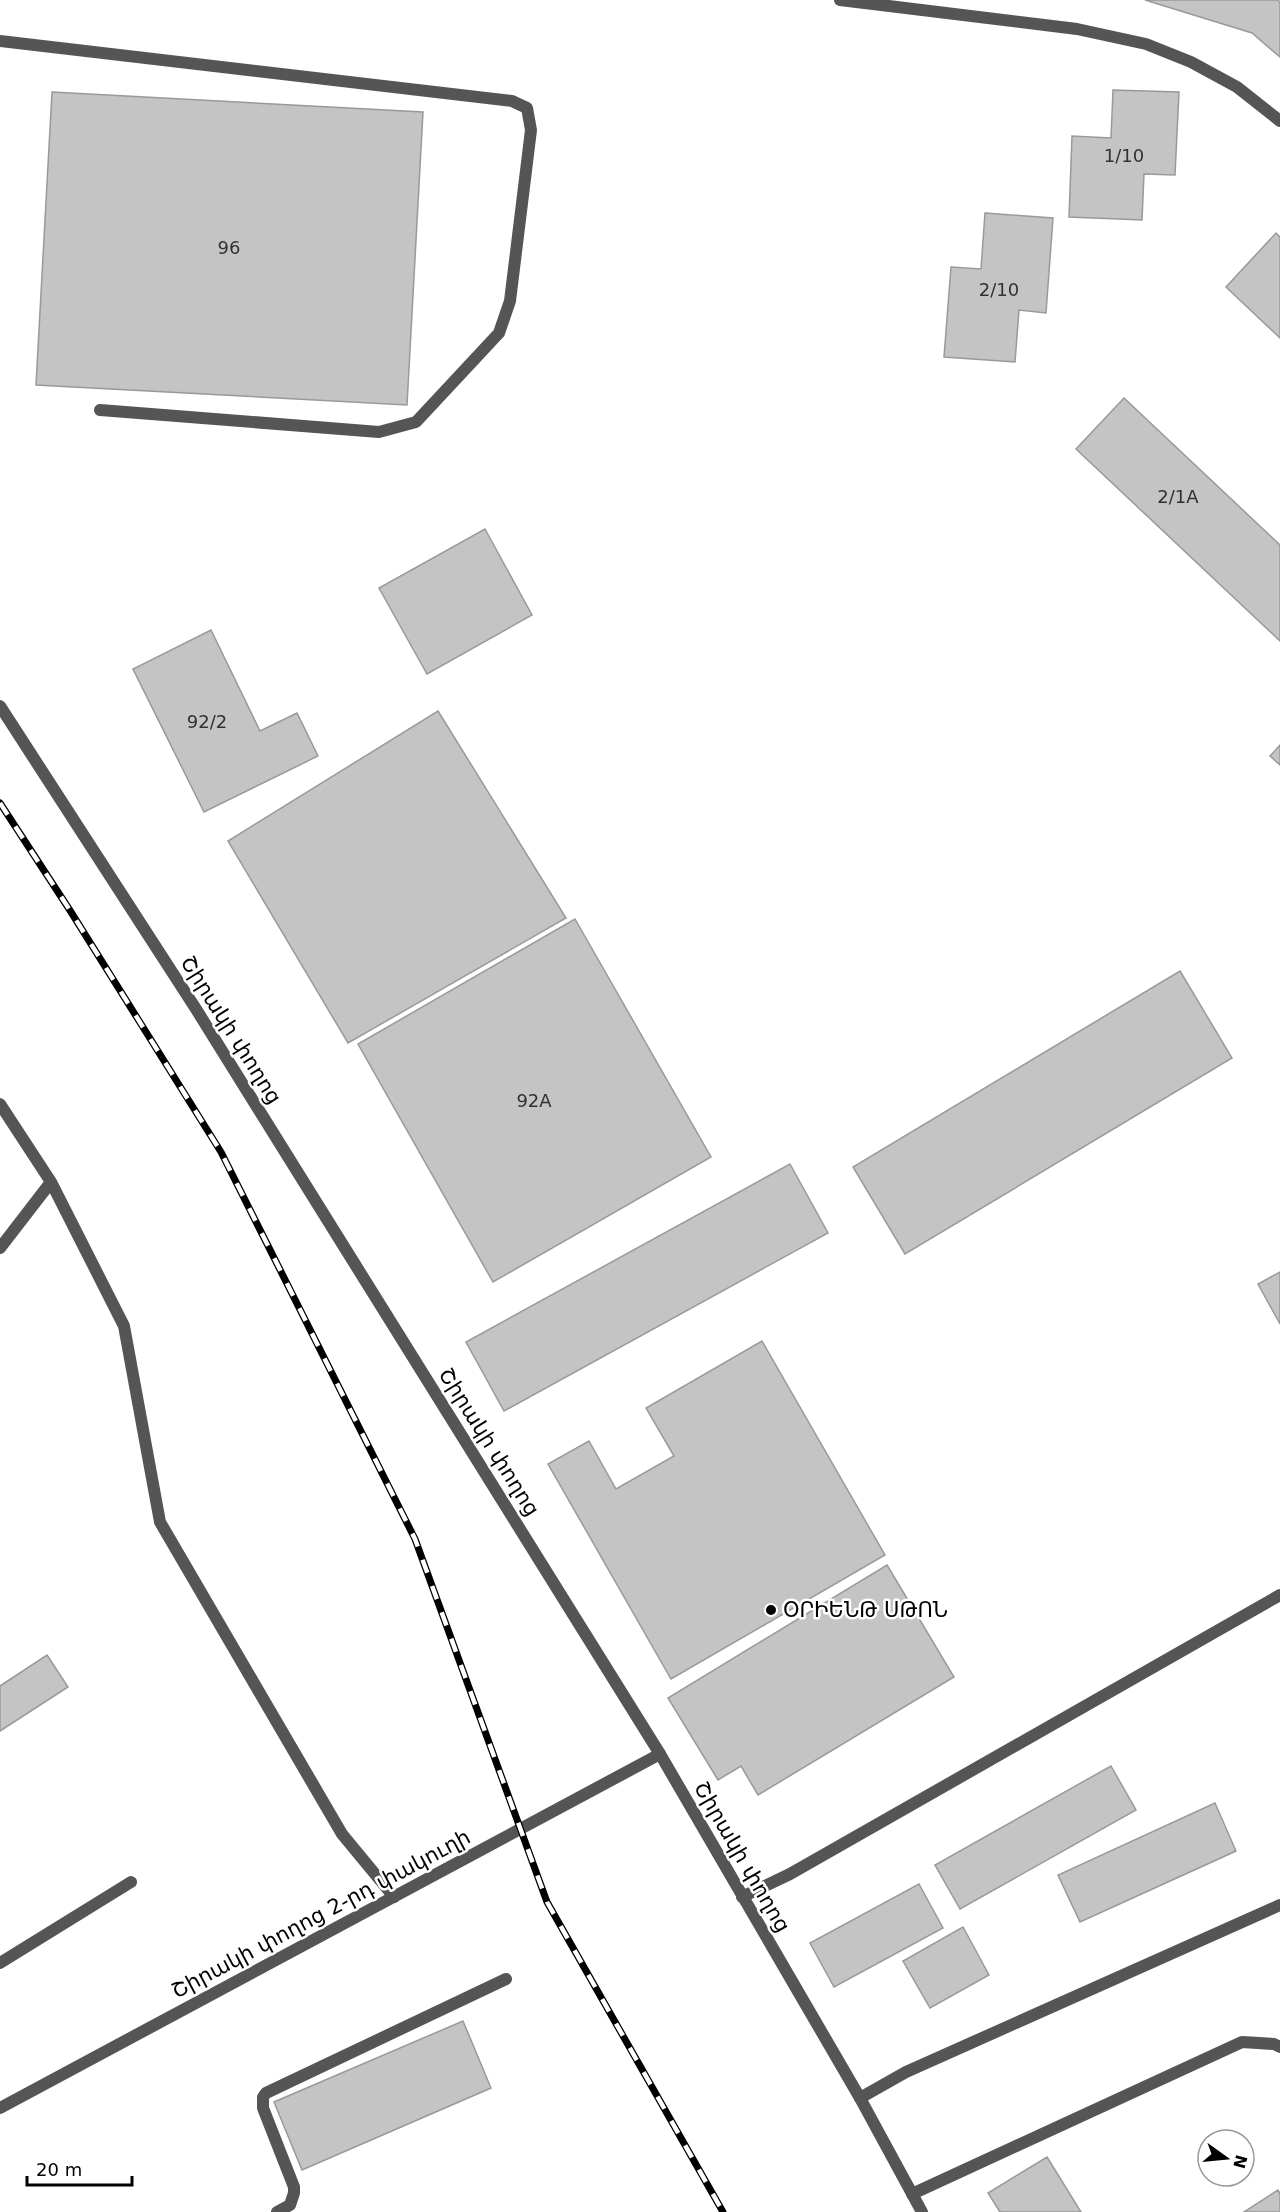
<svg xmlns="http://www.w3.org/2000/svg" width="1280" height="2212" font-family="'DejaVu Sans','Noto Sans Armenian',sans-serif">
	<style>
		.building { fill: #c4c4c4; stroke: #999; stroke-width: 1.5 }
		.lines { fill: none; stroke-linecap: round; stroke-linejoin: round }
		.service { stroke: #555; stroke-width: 12 }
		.minor { stroke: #555; stroke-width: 12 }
		.tertiary { stroke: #555; stroke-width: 12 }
		.rail-casing { stroke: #000; stroke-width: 7 }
		.rail { stroke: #fff; stroke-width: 4.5; stroke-dasharray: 14; stroke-linecap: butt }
		.poi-dot { fill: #000; stroke: #fff; stroke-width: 2 }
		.labels { text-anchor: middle; stroke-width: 5; stroke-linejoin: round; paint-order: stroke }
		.number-label { font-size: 18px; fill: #313131 }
		.street-label { font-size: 21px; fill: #000; stroke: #fff }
		.poi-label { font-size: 21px; fill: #000; stroke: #fff; text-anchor: start }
	</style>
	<rect width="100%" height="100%" fill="#fff"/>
	<path class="building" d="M1145 0H1278L1280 2V57L1252 33Z
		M1113 90 1179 92 1175 175 1144 174 1142 220 1069 217 1072 136 1111 138Z
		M52 92 423 112 407 405 36 385Z
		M985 213 1053 218 1046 313 1019 310 1015 362 944 357 951 267 981 269Z
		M1276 233 1280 237V338L1226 287Z
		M1124 398 1280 545V641L1076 449Z
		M485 529 532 615 427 674 379 588Z
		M211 630 260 731 297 713 318 756 204 812 133 669Z
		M438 711 566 918 348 1043 228 841Z
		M1280 745V765L1270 756Z
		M575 919 711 1157 493 1282 358 1044Z
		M1180 971 1232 1058 905 1254 853 1167Z
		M790 1164 828 1233 504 1411 466 1342Z
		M1280 1272V1324L1258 1284Z
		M762 1341 885 1555 671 1679 548 1464 589 1441 616 1489 674 1456 646 1408Z
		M887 1565 954 1677 758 1795 741 1766 718 1780 668 1698Z
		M47 1655 68 1687 0 1731V1686Z
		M1111 1766 1136 1810 960 1909 935 1865Z
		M1215 1803 1236 1851 1080 1922 1058 1875Z
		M919 1884 943 1928 834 1987 810 1943Z
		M963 1927 989 1975 930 2008 903 1961Z
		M463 2021 491 2088 302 2170 274 2102Z
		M1047 2157 1081 2212H1000L988 2193Z
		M1278 2190 1280 2194V2212H1244Z"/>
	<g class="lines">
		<path class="service" d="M0 41 512 101 527 108 531 130 510 301 499 333 416 422 379 432 100 410
			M0 1104 51 1182 124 1326 160 1522 342 1834 394 1897
			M0 1248 51 1182
			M742 1897 790 1874 1280 1595
			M0 1963 131 1882
			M860 2098 906 2072 1280 1905
			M912 2194 1242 2042 1274 2044 1280 2047
			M277 2212 290 2205 294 2193V2187L263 2108V2097L266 2093 506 1979"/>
		<path class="minor" d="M0 2108 660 1754"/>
		<path class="tertiary" d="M840 0 1077 29 1146 44 1191 62 1237 87 1280 121
			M0 706 196 1009 660 1754 860 2098 922 2212"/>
		<defs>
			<path id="rail" d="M0 803 71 912 221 1152 415 1539 547 1902 723 2212"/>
		</defs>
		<use href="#rail" class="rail-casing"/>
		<use href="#rail" class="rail"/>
	</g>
	<circle class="poi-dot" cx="771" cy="1610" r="6"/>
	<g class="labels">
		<g class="number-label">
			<text x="1124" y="162">1/10</text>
			<text x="229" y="254">96</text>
			<text x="999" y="296">2/10</text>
			<text x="1178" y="503">2/1A</text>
			<text x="207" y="728">92/2</text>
			<text x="534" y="1107">92A</text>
		</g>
		<g class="street-label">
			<text transform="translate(231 1030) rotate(58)" y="7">Շիրակի փողոց</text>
			<text transform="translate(489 1442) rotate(58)" y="7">Շիրակի փողոց</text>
			<text transform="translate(742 1857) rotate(60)" y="7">Շիրակի փողոց</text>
			<text transform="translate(321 1914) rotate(-28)" y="7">Շիրակի փողոց 2-րդ փակուղի</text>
		</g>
		<g class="poi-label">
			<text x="783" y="1617">ՕՐԻԵՆԹ ՍԹՈՆ</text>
		</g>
	</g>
	<g transform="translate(1226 2158) rotate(105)"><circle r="28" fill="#ffffff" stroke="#999999" stroke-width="1.5"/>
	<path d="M0-4.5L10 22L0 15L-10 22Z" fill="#000000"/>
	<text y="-9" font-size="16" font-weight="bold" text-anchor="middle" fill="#000000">N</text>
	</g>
	<path d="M27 2176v9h105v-9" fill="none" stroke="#000000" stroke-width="3"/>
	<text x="36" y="2176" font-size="18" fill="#000000" stroke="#ffffff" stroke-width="4.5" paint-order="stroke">20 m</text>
</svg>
